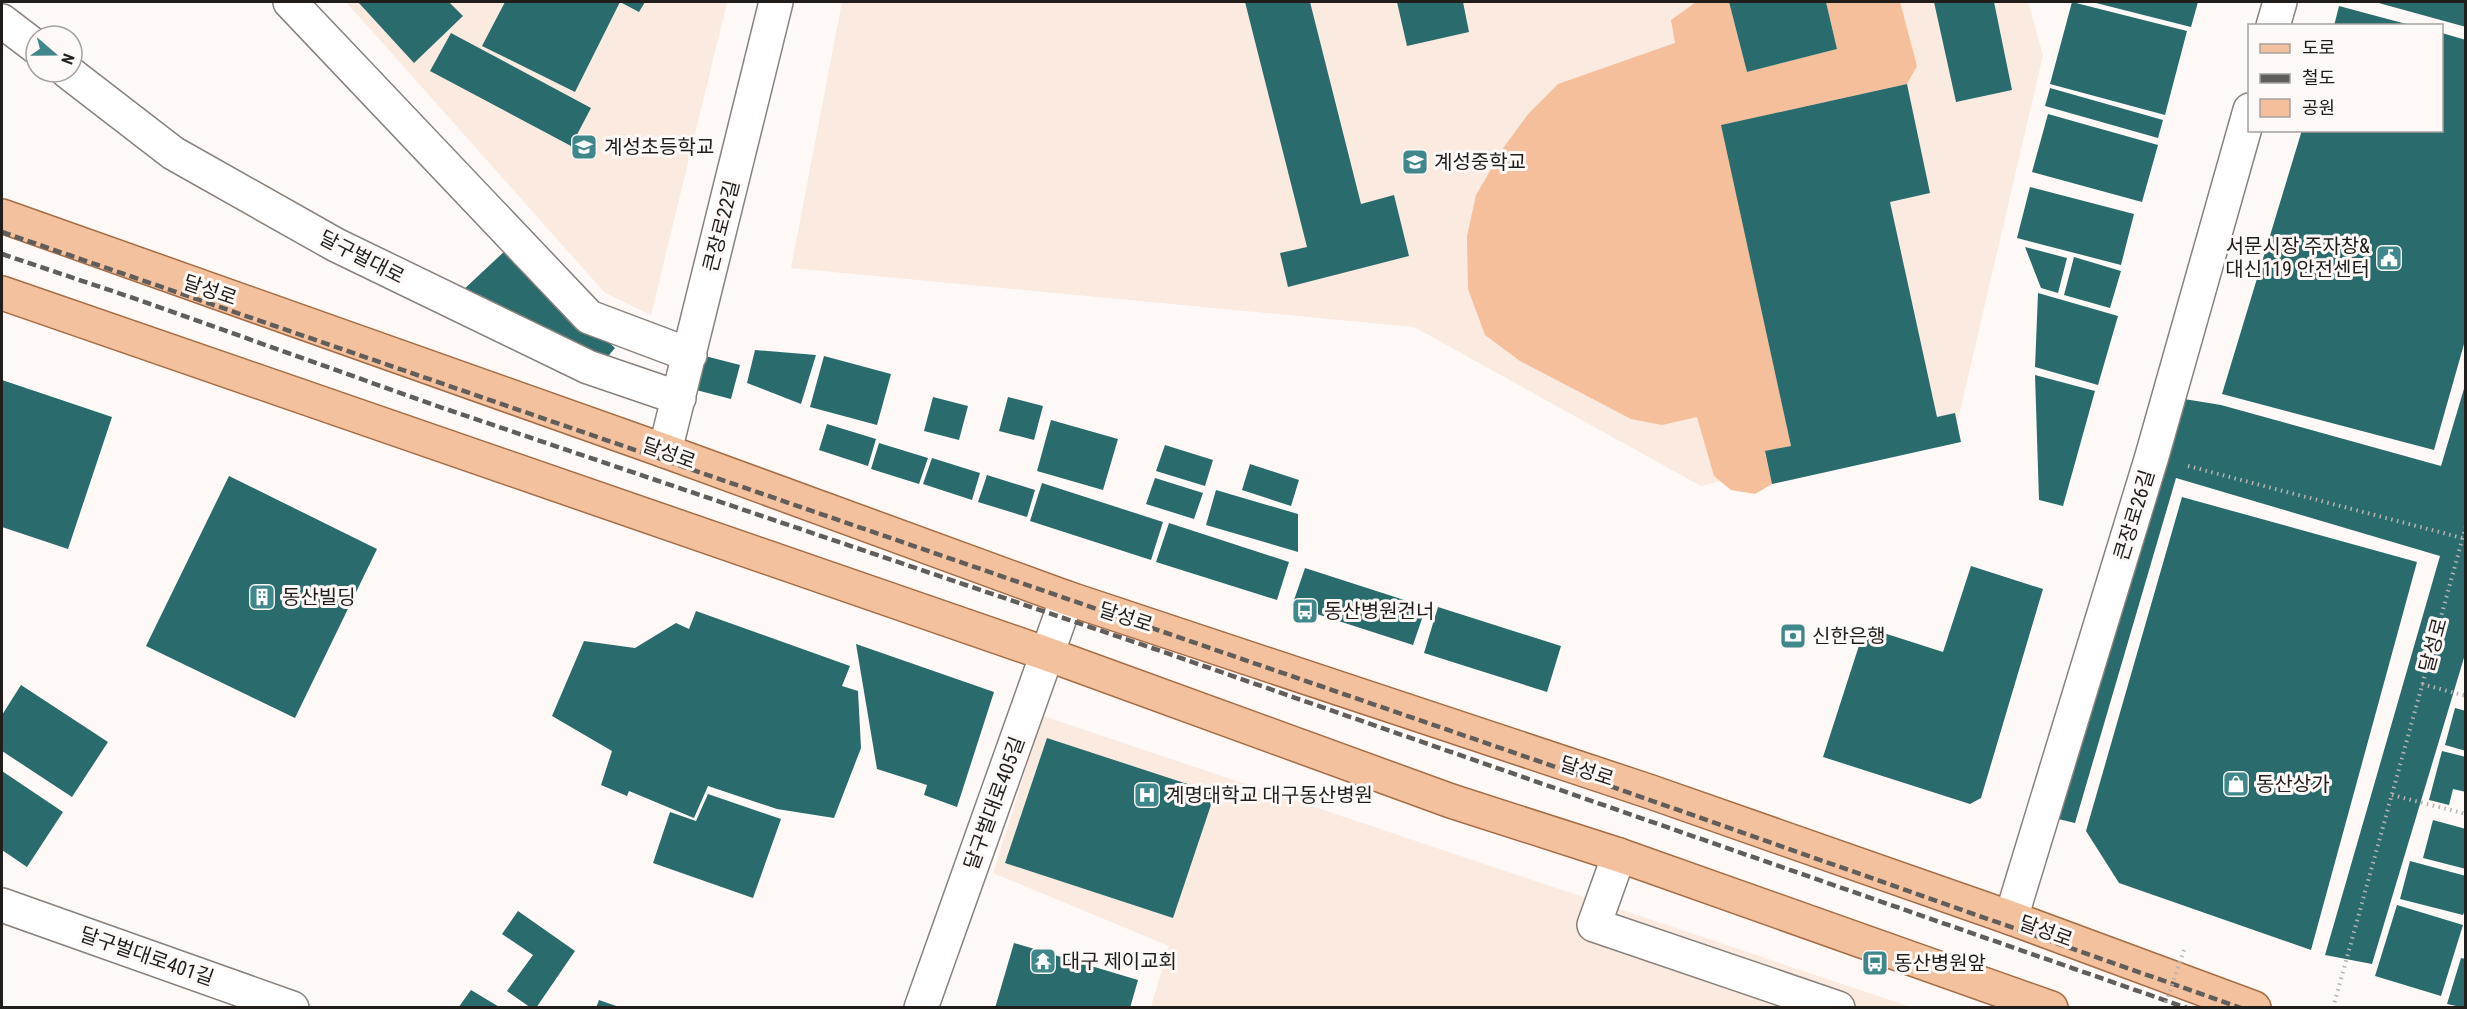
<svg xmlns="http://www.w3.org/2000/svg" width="2467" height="1009" font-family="'Roboto Condensed','Noto Sans KR',sans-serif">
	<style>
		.built { fill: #faeae0 }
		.green { fill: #f5bf9b }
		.building { fill: #2a6b6e }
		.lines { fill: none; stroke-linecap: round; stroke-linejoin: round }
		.minor-casing { stroke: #88817c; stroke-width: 36 }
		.major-casing { stroke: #a56d46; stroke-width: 36 }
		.path { stroke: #b7b3b0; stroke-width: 4; stroke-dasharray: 1.5 4.5; stroke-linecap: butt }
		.minor { stroke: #fff; stroke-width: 33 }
		.major { stroke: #f4c19e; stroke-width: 33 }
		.rail { stroke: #605d5a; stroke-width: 4.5; stroke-dasharray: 9 4.5; stroke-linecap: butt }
		.path-bridge { stroke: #b7b3b0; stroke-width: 4; stroke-dasharray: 1.5 4.5; stroke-linecap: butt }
		.labels { text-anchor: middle; stroke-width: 6; stroke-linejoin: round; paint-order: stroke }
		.poi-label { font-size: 20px; fill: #201d1b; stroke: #fef9f6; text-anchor: start }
		.street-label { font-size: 20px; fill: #201d1b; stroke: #fef9f6 }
	</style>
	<rect width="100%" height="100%" fill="#fef9f6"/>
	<path class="built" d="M346 2H727L651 315 605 293Z
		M842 2H2028L2043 55 1957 424 1701 486 1414 327 791 268Z
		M1043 716 1911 1007H1151L1169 946 993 873Z"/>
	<path class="green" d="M1696 2H1729L1747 72 1837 49 1826 2H1900L1917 66 1907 84 1722 125 1791 446 1765 452 1772 484 1755 494 1731 490 1714 476 1697 417 1662 425 1631 419 1520 361 1485 335 1468 289 1467 236 1476 195 1504 147 1529 113 1558 84 1675 43 1671 20Z"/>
	<path class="building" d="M358 2H449L463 16 414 63Z
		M505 2H645L639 12 620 2 575 92 482 46Z
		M1245 2H1310L1361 204 1394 195 1409 256 1288 287 1280 253 1307 247Z
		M1397 2H1463L1469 32 1407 46Z
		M1729 2H1826L1837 49 1747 72Z
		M1934 2H1994L2012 90 1956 102Z
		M2072 2 2187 31 2165 115 2050 84Z
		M2092 2H2198L2191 27Z
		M2375 2H2466V27Z
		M2339 6 2410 25 2409 26H2334Z
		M451 33 591 108 571 146 430 71Z
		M2442 33 2466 40V337L2434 450 2222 394 2302 130H2442Z
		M1907 84 1930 193 1890 202 1937 417 1955 413 1961 442 1772 484 1765 451 1791 446 1721 125Z
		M2050 88 2163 120 2158 138 2045 106Z
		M2048 114 2158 145 2142 202 2032 172Z
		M2030 187 2134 214 2121 265 2017 238Z
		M2025 247 2067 258 2058 293 2041 288Z
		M508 248 615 348 604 361 461 292Z
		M2074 257 2121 271 2110 308 2064 295Z
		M2038 293 2118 316 2098 385 2035 367Z
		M755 350 816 355 801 404 747 383Z
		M705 356 740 365 731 399 696 390Z
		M824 356 891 374 877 425 810 407Z
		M2035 375 2095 391 2063 506 2039 500Z
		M2 380 112 417 68 549 2 527Z
		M2466 382V651L2372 964 2325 955 2440 556 2176 478 2075 823 2050 817 2178 398 2221 405 2441 466Z
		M933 397 968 406 959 440 924 431Z
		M1008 397 1043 406 1034 440 999 431Z
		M1051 420 1118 439 1103 490 1037 471Z
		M827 424 876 439 868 466 819 450Z
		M879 443 928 458 919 484 871 469Z
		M1165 445 1213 460 1205 486 1156 471Z
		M932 458 980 473 972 500 923 484Z
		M1250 464 1299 480 1291 506 1242 490Z
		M987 475 1035 490 1027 517 978 502Z
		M229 476 377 549 295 718 146 646Z
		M1155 478 1203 493 1194 519 1146 504Z
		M1042 483 1163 522 1151 560 1030 521Z
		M1216 490 1298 514V552L1206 525Z
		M2182 497 2417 562 2311 950 2119 883 2086 831Z
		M1169 523 1289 562 1277 600 1156 562Z
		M1971 566 2043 589 1981 798 1970 804 1823 757 1865 627 1943 652Z
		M1305 568 1426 607 1413 645 1292 606Z
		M1438 607 1561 646 1547 692 1424 653Z
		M696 611 850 666 842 686 858 691 861 748 834 818 777 809 708 786 694 818 629 791 627 796 601 785 612 751 552 716 584 641 635 648 676 623 689 629Z
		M856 644 994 692 957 807 924 795 927 785 877 769Z
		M21 685 108 742 72 797 2 751V715Z
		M2455 708 2466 711V751L2445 745Z
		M1047 738 1215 793 1173 918 1005 863Z
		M2442 751 2466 757V792L2453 789 2449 805 2429 800Z
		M2 771 63 812 27 867 2 850Z
		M708 794 781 819 753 898 653 863 670 812 696 821Z
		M2433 820 2466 829V869L2423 858Z
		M2410 861 2466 876V907L2463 915 2400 899Z
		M2397 905 2463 925 2441 996 2375 976Z
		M518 911 575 951 536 1008H531L507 991 533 955 502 934Z
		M1014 943 1138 980 1130 1008H995Z
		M2461 958 2466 959V1008L2447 1004Z
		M471 990 501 1008H458Z
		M599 1000 619 1007V1008H596Z"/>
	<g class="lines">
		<defs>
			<path id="minor" d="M290 2 589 317 690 355
				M2 21 36 47
				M2273 26 2280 2
				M68 72 173 153 336 245 588 367 679 398
				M665 451 776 2
				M1619 855 1594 925 1838 1008
				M2 905 292 1008
				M2011 918 2152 456 2250 110
				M921 1008 1067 598"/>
			<path id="major" d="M2 216 665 451 1067 598 1651 792 2011 918 2254 1008
				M2 293 1047 654 1451 801 1619 855 2051 1008"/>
		</defs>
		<use href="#minor" class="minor-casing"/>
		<use href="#major" class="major-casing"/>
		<path class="path" d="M2188 466 2466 539
			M2422 684 2466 696
			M2392 795 2466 814
			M2333 1008 2466 526"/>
		<use href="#minor" class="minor"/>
		<use href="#major" class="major"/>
		<path class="rail" d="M2 232 1573 773 2241 1008
			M2 254 142 301 437 406 1152 648 2187 1008"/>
		<path class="path-bridge" d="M2164 1008 2184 950"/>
	</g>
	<defs>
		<symbol id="school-square" viewBox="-11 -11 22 22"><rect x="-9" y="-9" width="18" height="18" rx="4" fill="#3f878a" stroke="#fef9f6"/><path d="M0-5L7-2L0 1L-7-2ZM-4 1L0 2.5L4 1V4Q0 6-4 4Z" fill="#fff"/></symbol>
		<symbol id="civic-square" viewBox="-11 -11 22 22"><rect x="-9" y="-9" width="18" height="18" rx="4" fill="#3f878a" stroke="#fef9f6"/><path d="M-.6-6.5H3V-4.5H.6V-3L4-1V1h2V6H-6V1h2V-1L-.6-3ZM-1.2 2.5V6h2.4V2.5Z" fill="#fff"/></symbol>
		<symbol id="building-square" viewBox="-11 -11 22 22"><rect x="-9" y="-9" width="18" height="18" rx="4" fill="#3f878a" stroke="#fef9f6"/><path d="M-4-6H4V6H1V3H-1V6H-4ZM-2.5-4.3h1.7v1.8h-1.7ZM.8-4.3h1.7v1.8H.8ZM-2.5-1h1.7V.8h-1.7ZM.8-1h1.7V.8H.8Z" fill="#fff"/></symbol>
		<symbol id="bus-square" viewBox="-11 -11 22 22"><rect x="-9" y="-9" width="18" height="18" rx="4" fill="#3f878a" stroke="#fef9f6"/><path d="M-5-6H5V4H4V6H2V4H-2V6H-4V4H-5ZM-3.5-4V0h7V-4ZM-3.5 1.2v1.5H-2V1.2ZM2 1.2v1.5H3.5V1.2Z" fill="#fff"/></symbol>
		<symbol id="bank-square" viewBox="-11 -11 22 22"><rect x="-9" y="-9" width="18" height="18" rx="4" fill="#3f878a" stroke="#fef9f6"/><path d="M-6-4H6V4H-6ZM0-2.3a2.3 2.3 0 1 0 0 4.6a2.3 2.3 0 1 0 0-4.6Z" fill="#fff"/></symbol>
		<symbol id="shop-square" viewBox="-11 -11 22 22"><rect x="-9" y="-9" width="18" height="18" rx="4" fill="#3f878a" stroke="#fef9f6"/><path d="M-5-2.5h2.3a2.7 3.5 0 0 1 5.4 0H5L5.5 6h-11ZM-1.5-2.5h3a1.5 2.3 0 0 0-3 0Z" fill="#fff"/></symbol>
		<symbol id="hospital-square" viewBox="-11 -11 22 22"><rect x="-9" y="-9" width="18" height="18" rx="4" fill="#3f878a" stroke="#fef9f6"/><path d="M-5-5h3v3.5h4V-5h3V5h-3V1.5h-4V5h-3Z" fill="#fff"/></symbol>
		<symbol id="temple-square" viewBox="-11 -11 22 22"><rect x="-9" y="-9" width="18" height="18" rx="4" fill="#3f878a" stroke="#fef9f6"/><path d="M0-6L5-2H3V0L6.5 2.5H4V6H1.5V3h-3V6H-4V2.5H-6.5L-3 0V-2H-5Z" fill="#fff"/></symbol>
	</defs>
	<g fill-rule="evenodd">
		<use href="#school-square" x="569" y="132" width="30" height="30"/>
		<use href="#school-square" x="1400" y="147" width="30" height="30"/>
		<use href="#civic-square" x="2374" y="243" width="30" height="30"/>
		<use href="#building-square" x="247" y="582" width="30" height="30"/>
		<use href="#bus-square" x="1290" y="596" width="30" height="30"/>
		<use href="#bank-square" x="1778" y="621" width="30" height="30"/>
		<use href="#shop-square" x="2221" y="769" width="30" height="30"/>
		<use href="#hospital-square" x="1132" y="780" width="30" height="30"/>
		<use href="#temple-square" x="1028" y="946" width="30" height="30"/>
		<use href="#bus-square" x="1860" y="948" width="30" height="30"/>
	</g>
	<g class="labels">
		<g class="poi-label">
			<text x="604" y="154">계성초등학교</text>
			<text x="1434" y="169">계성중학교</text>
			<text x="2370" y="253" text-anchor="end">서문시장 주자창&amp;<tspan x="2370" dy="23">대신119 안전센터</tspan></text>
			<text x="282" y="604">동산빌딩</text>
			<text x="1324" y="618">동산병원건너</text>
			<text x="1812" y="643">신한은행</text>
			<text x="2256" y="791">동산상가</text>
			<text x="1166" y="802">계명대학교 대구동산병원</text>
			<text x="1062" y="968">대구 제이교회</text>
			<text x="1894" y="970">동산병원앞</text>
		</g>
		<g class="street-label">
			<text transform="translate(721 226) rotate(-76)" y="7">큰장로22길</text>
			<text transform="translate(362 257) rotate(27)" y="7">달구벌대로</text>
			<text transform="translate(210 290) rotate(19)" y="7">달성로</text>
			<text transform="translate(669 453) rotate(20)" y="7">달성로</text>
			<text transform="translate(2134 515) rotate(-73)" y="7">큰장로26길</text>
			<text transform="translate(1126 617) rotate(18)" y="7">달성로</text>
			<text transform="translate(2433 645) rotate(-75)" y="7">달성로</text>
			<text transform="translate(1587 771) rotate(18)" y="7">달성로</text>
			<text transform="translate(994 803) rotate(-70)" y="7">달구벌대로405길</text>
			<text transform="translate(2046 931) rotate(20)" y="7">달성로</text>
			<text transform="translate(147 956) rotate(19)" y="7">달구벌대로401길</text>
		</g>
	</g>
	<rect width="2467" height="1009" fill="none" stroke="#201d1b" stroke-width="6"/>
	<rect x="2248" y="24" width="195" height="108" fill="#fef9f6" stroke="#a5a19e" stroke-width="1.5"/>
	<rect x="2260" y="44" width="30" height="9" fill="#f4c19e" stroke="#a5a19e" stroke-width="1.5"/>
	<text x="2302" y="54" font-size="18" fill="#201d1b">도로</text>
	<rect x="2260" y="74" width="30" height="9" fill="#605d5a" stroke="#a5a19e" stroke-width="1.5"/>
	<text x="2302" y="84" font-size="18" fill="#201d1b">철도</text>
	<rect x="2260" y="99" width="30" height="18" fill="#f5bf9b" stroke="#a5a19e" stroke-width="1.5"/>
	<text x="2302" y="114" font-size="18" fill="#201d1b">공원</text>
	<g transform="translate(54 54) rotate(110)"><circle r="28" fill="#fef9f6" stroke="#a5a19e" stroke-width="1.5"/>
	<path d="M0-4.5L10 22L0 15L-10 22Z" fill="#3f878a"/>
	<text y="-9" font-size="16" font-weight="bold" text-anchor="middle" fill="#201d1b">N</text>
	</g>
</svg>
